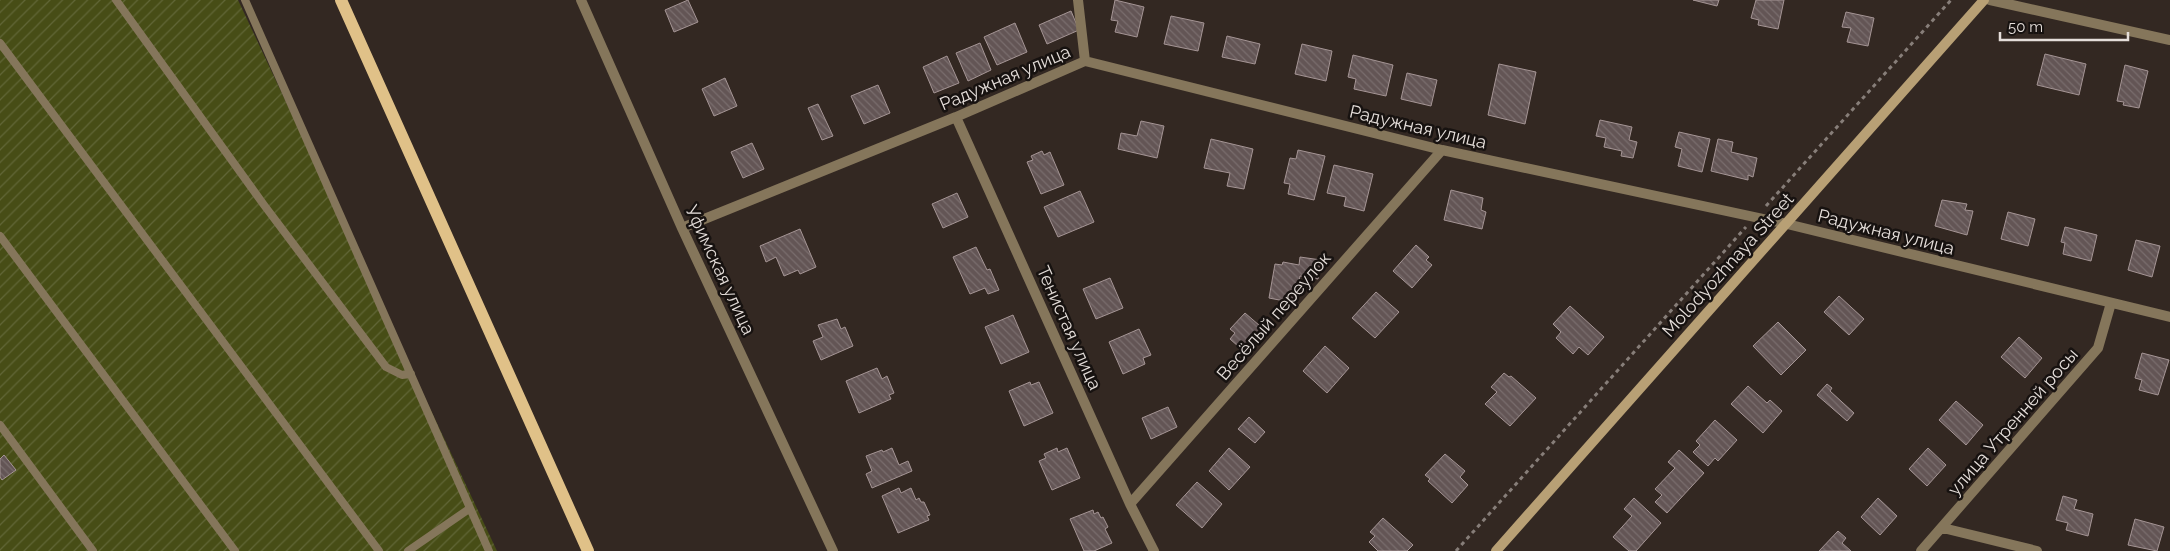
<svg xmlns="http://www.w3.org/2000/svg" width="2170" height="551" font-family="Raleway,sans-serif">
	<style>
		.garden { fill: url(#garden-furrows) }
		.building { fill: url(#building-back-hatch); stroke: #a59595 }
		.lines { fill: none; stroke-linecap: round; stroke-linejoin: round }
		.path { stroke: #877e79; stroke-width: 3; stroke-dasharray: 4 4; stroke-linecap: butt }
		.lane { stroke: #85765b; stroke-width: 8 }
		.street { stroke: #85765b; stroke-width: 10 }
		.secondary { stroke: #b8a075; stroke-width: 10 }
		.primary { stroke: #e0c188; stroke-width: 12 }
		.labels { text-anchor: middle; stroke-width: 5; stroke-linejoin: round; paint-order: stroke }
		.street-label { font-size: 18px; fill: #e5deda; stroke: #171210 }
	</style>
	<defs>
		<pattern id="garden-furrows" width="10" height="10" patternUnits="userSpaceOnUse" patternTransform="scale(1.25)"><rect width="10" height="10" fill="#474d16"/><path d="M-1 1l2-2M0 10L10 0M9 11l2-2" fill="none" stroke="#616637"/></pattern>
		<pattern id="building-back-hatch" width="6" height="6" patternUnits="userSpaceOnUse" patternTransform="scale(1.25)"><rect width="6" height="6" fill="#635555"/><path d="M-1 5l2 2M0 0l6 6M5-1l2 2" fill="none" stroke="#796d6d"/></pattern>
	</defs>
	<rect width="100%" height="100%" fill="#332822"/>
	<path class="garden" d="M0 0H238L497 551H0Z"/>
	<path class="building" d="M688 0 698 22 674 32 665 10Z
		M1115 0 1144 7 1137 37 1115 32 1118 21 1111 20Z
		M1693 0H1719L1717 6Z
		M1756 0H1784L1778 29 1758 25 1759 20 1751 18Z
		M1071 11 1079 30 1047 44 1039 25Z
		M1846 12 1874 18 1868 46 1847 42 1851 28 1842 27Z
		M1171 16 1204 23 1198 51 1164 44Z
		M1015 23 1027 52 997 65 984 37Z
		M1227 36 1260 44 1255 64 1222 57Z
		M980 43 991 70 968 81 956 53Z
		M1302 44 1332 51 1326 81 1295 74Z
		M2045 54 2086 64 2079 95 2037 85Z
		M1353 55 1393 65 1386 96 1354 89 1356 79 1348 77Z
		M947 56 959 83 934 93 923 67Z
		M1499 64 1536 72 1525 124 1488 115Z
		M2125 65 2148 71 2139 108 2123 105 2124 102 2117 101Z
		M1407 73 1437 80 1431 106 1401 99Z
		M725 78 737 106 714 116 702 89Z
		M878 85 890 113 864 124 851 96Z
		M818 104 833 136 822 140 808 108Z
		M1600 120 1632 127 1629 140 1637 142 1633 158 1621 156 1622 151 1604 147 1606 138 1596 136Z
		M1141 121 1164 126 1157 158 1118 149 1121 133 1137 136Z
		M1679 132 1710 139 1702 172 1678 166 1682 149 1675 147Z
		M1211 139 1253 149 1244 189 1227 186 1230 173 1204 168Z
		M1718 139 1733 142 1731 152 1757 158 1753 177 1748 175V180L1711 171Z
		M752 143 764 169 743 178 731 152Z
		M1298 150 1325 156 1314 200 1288 194 1290 184 1284 183 1290 158 1296 159Z
		M1042 151 1044 155 1050 152 1064 185 1041 194 1027 162 1033 160 1031 156Z
		M1334 165 1373 174 1364 211 1344 206 1346 197 1327 193Z
		M1451 190 1483 198 1481 210 1486 212 1482 229 1444 220Z
		M1080 191 1094 222 1058 237 1044 207Z
		M957 193 968 217 943 228 932 204Z
		M1942 200 1967 204 1965 210 1973 211 1967 235 1935 226Z
		M2008 212 2035 219 2028 246 2001 239Z
		M2065 227 2097 235 2091 261 2063 254 2065 243 2061 242Z
		M800 229 816 267 800 274 798 270 784 276 776 257 766 262 760 246Z
		M2136 240 2160 246 2152 277 2128 270Z
		M1416 245 1429 257 1426 260 1432 265 1412 288 1393 271Z
		M976 247 987 270 990 269 999 290 988 294 985 288 970 294 953 257Z
		M1300 257 1321 260 1318 279 1300 276 1295 303 1269 298 1275 264 1282 265 1283 262 1299 265Z
		M1110 278 1123 308 1096 319 1083 289Z
		M1376 292 1399 312 1375 338 1352 318Z
		M1839 296 1864 319 1849 335 1824 312Z
		M1570 306 1604 337 1588 355 1579 347 1573 354 1556 338 1561 332 1553 324Z
		M1245 313 1267 332 1247 354 1230 339 1235 333 1230 329Z
		M1013 315 1029 352 1001 364 985 327Z
		M837 319 841 329 845 327 853 346 821 360 813 341 823 337 818 325Z
		M1778 322 1806 350 1781 375 1753 346Z
		M1139 329 1151 355 1143 358 1145 364 1123 374 1109 342Z
		M2019 337 2042 358 2025 378 2001 357Z
		M1325 346 1349 368 1327 393 1303 371Z
		M2142 353 2169 360 2158 395 2139 390 2142 380 2135 378Z
		M877 368 882 379 887 376 894 393 889 395 891 399 859 413 846 381Z
		M1504 373 1509 377 1511 376 1536 398 1510 426 1485 404 1497 392 1491 387Z
		M1030 382 1031 385 1039 382 1053 413 1024 426 1009 391Z
		M1827 384 1832 388 1830 391 1854 413 1847 421 1817 395Z
		M1748 386 1767 403 1770 400 1782 411 1763 433 1731 404Z
		M1956 401 1983 425 1966 445 1939 420Z
		M1168 407 1177 427 1151 439 1142 418Z
		M1249 417 1265 432 1255 443 1238 429Z
		M1715 420 1737 440 1718 461 1715 458 1708 466 1693 452 1700 445 1696 441Z
		M892 448 899 465 908 461 912 471 872 488 866 474 872 471 866 456 882 450 883 452Z
		M1057 448 1058 452 1067 448 1080 478 1052 490 1039 461 1046 458 1044 454Z
		M1229 448 1250 467 1229 490 1209 471Z
		M1928 448 1946 465 1927 486 1909 469Z
		M1679 450 1704 473 1667 513 1655 502 1662 495 1655 489 1675 468 1668 462Z
		M1445 454 1465 471 1460 477 1468 485 1452 503 1428 481 1430 479 1425 475Z
		M4 455 16 470 2 480 0 477V459Z
		M1197 482 1222 504 1202 528 1176 505Z
		M899 488 901 493 911 488 916 500 919 498 921 502H924L930 515 927 516 929 520 898 533 882 496Z
		M2063 496 2077 500 2074 509 2093 514 2088 536 2066 530 2068 523 2056 520Z
		M1634 498 1661 523 1636 551H1629L1613 537 1632 516 1624 509Z
		M1878 498 1897 516 1880 535 1861 517Z
		M1093 510 1094 514 1098 512 1101 518 1103 517 1108 527 1105 529 1112 543 1094 551H1084L1070 519Z
		M1383 518 1413 545 1407 551H1378L1369 542 1375 536 1370 532Z
		M2135 519 2164 527 2157 551 2128 545Z
		M1838 531 1846 538 1842 543 1851 551H1819Z"/>
	<g class="lines">
		<path class="path" d="M1766 206 1951 0
			M1456 551 1746 227"/>
		<path class="lane" d="M116 0 264 205 386 367 402 375 411 374
			M245 0 489 551
			M0 43 379 551
			M0 236 235 551
			M0 425 93 551
			M408 551 469 509"/>
		<path class="street" d="M581 0 682 228 833 551
			M1078 0 1085 61
			M1990 0 2170 40
			M956 117 1130 504 1154 551
			M682 228 956 117 1085 61 1442 150 1787 224 2170 317
			M1130 504 1442 150
			M1943 528 2037 551
			M1921 551 2098 348 2111 303"/>
		<path class="secondary" d="M1496 551 1984 0"/>
		<path class="primary" d="M341 0 588 551"/>
	</g>
	<g class="labels">
		<g class="street-label">
			<text transform="translate(1005 78) rotate(-23)" y="6">Радужная улица</text>
			<text transform="translate(1418 127) rotate(13)" y="6">Радужная улица</text>
			<text transform="translate(1886 232) rotate(14)" y="6">Радужная улица</text>
			<text transform="translate(1728 265) rotate(-48)" y="6">Molodyozhnaya Street</text>
			<text transform="translate(720 270) rotate(65)" y="6">Уфимская улица</text>
			<text transform="translate(1274 316) rotate(-49)" y="6">Весёлый переулок</text>
			<text transform="translate(1069 328) rotate(66)" y="6">Тенистая улица</text>
			<text transform="translate(2013 422) rotate(-49)" y="6">улица Утренней росы</text>
		</g>
	</g>
	<path d="M2000 32v8h128v-8" fill="none" stroke="#e5deda" stroke-width="2.5"/>
	<text x="2008" y="32" font-size="15" fill="#e5deda" stroke="#171210" stroke-width="4" paint-order="stroke">50 m</text>
</svg>
